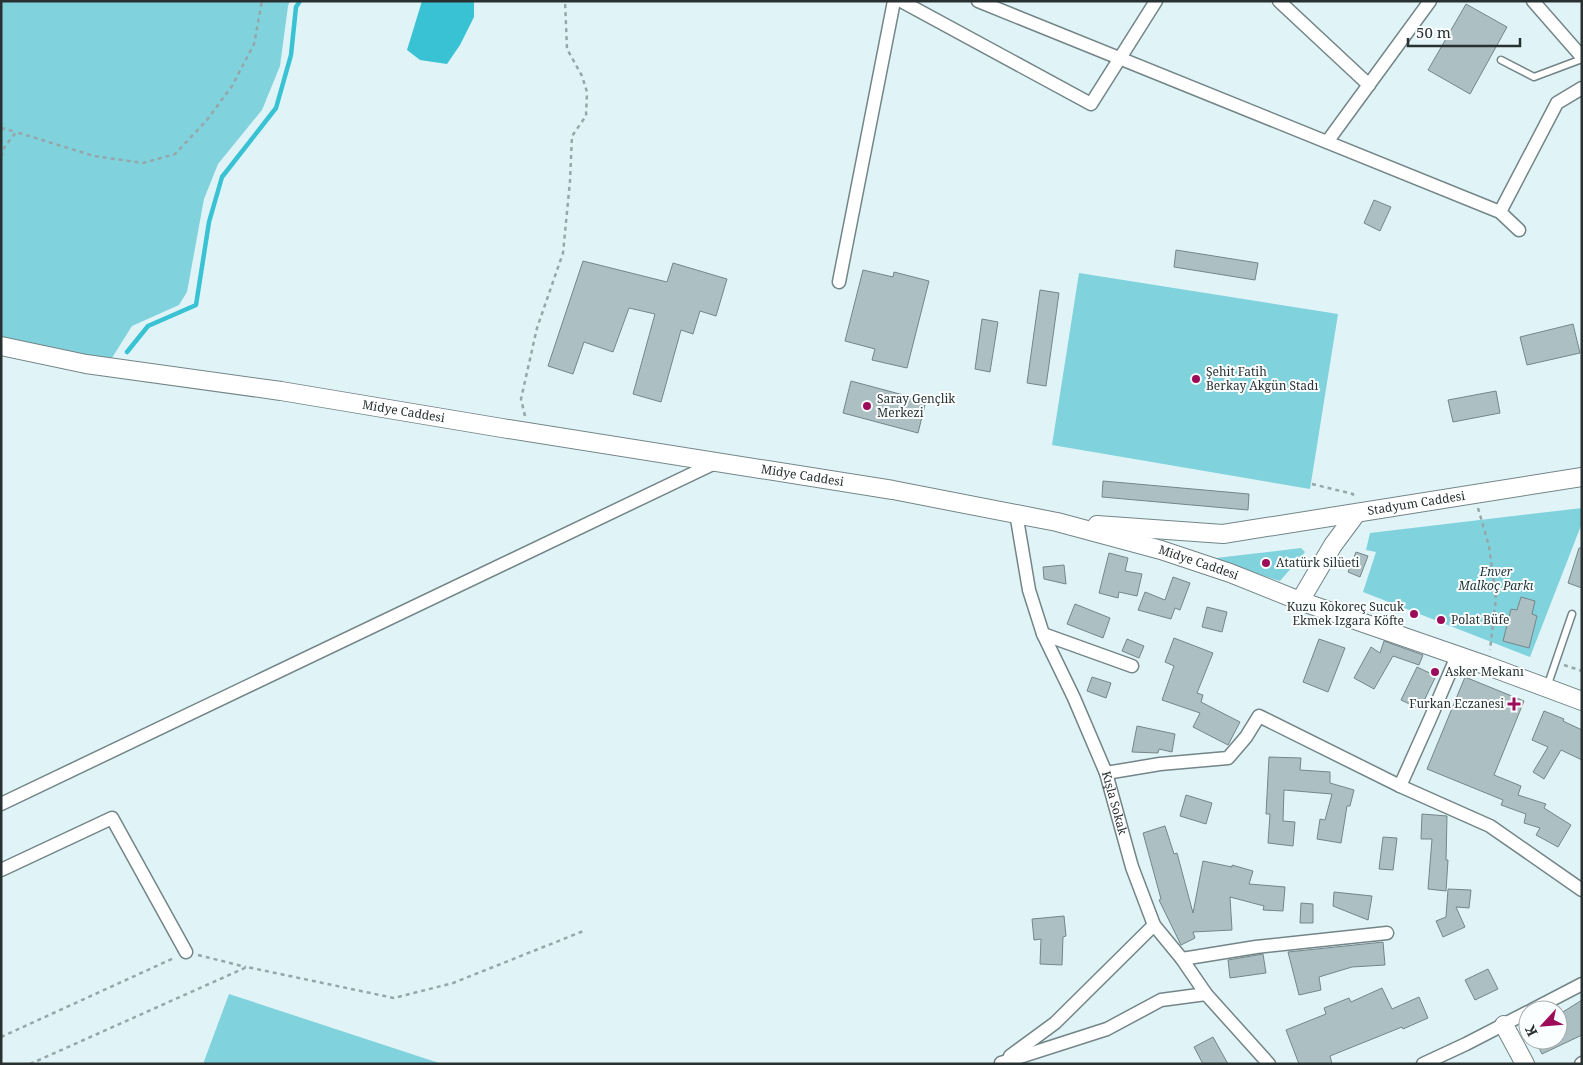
<svg xmlns="http://www.w3.org/2000/svg" width="1583" height="1065" font-family="'Noto Serif',serif">
	<style>
		.green { fill: #80d2dd }
		.water { fill: #38c2d3 }
		.lines { fill: none; stroke-linecap: round; stroke-linejoin: round }
		.stream { stroke: #38c2d3; stroke-width: 4.5 }
		.building { fill: #acbfc2; stroke: #758689 }
		.lane-casing { stroke: #738587; stroke-width: 9 }
		.street-casing { stroke: #738587; stroke-width: 15 }
		.secondary-casing { stroke: #738587; stroke-width: 20 }
		.path { stroke: #97a6a8; stroke-width: 2.5; stroke-dasharray: 4 4; stroke-linecap: butt }
		.lane { stroke: #fff; stroke-width: 6 }
		.street { stroke: #fff; stroke-width: 12 }
		.secondary { stroke: #fff; stroke-width: 18 }
		.poi-dot { fill: #9d0c59; stroke: #fafefe; stroke-width: 2 }
		.labels { text-anchor: middle; stroke-width: 4; stroke-linejoin: round; paint-order: stroke }
		.poi-label { font-size: 12px; fill: #293031; stroke: #fafefe; text-anchor: start }
		.street-label { font-size: 12px; fill: #293031; stroke: #fafefe }
		.park-label { font-size: 12px; font-style: italic; fill: #1d3336; stroke: #fafefe }
	</style>
	<rect width="100%" height="100%" fill="#e0f4f7"/>
	<path class="green" d="M1 1H290L288 6 280 66 262 110 218 164 204 199 187 292 179 305 132 326 110 361 1 340Z
		M1079 273 1338 314 1310 489 1052 445Z
		M1582 508V523L1530 657 1363 592 1376 552 1366 550 1370 533Z
		M1301 548 1305 552 1280 581 1216 561V558Z
		M229 994 442 1064H203Z"/>
	<path class="water" d="M422 1H474V17L460 45 447 64 420 60 407 50Z"/>
	<g class="lines">
		<path class="stream" d="M127 352 148 326 196 305 209 222 222 177 276 108 291 55 296 7 300 1"/>
	</g>
	<path class="building" d="M1466 4 1507 27 1470 94 1428 70Z
		M1374 200 1391 207 1380 231 1364 223Z
		M1176 250 1258 263 1255 280 1174 267Z
		M583 261 667 282 673 263 727 279 716 316 700 311 693 334 681 330 661 402 633 394 655 314 629 308 613 352 584 342 573 374 548 366Z
		M863 270 893 277 894 272 929 281 907 368 872 360 875 349 845 341Z
		M1040 290 1059 293 1046 386 1027 383Z
		M982 319 998 322 990 372 975 369Z
		M1573 324 1580 353 1527 365 1520 337Z
		M851 381 926 401 918 433 843 413Z
		M1496 391 1500 413 1453 422 1448 400Z
		M1103 481 1249 494 1248 510 1102 497Z
		M1579 548H1582V588L1568 583Z
		M1356 552 1368 556 1360 577 1348 572Z
		M1109 553 1128 558 1125 571 1142 574 1137 596 1119 592 1118 598 1099 593Z
		M1064 565 1066 584 1044 579 1043 567Z
		M1173 577 1190 583 1180 610 1175 608 1171 619 1138 610 1145 592 1165 600Z
		M1521 597 1535 601 1532 614 1537 616 1529 648 1503 641 1511 609 1517 610Z
		M1075 604 1110 618 1103 638 1067 624Z
		M1207 607 1227 612 1222 632 1202 627Z
		M1174 638 1213 653 1197 693 1203 695 1201 702 1240 722 1228 745 1193 727 1200 713 1162 700 1174 666 1165 662Z
		M1127 639 1144 646 1139 658 1122 651Z
		M1319 639 1345 648 1328 692 1303 682Z
		M1384 641 1423 655 1419 665 1393 656 1374 689 1354 678 1371 647 1380 653Z
		M1417 667 1436 676 1420 709 1401 700Z
		M1092 677 1111 683 1106 698 1087 691Z
		M1465 677 1524 701 1494 775 1521 786 1518 795 1546 804 1544 808 1571 825 1558 847 1536 835 1540 828 1524 823 1526 814 1501 805 1503 800 1427 769Z
		M1544 711 1564 719 1563 721 1582 730V760L1561 750 1544 779 1533 772 1548 747 1532 740Z
		M1137 726 1175 734 1172 752 1159 749 1158 753 1132 752Z
		M1269 757 1301 758 1300 770 1330 772V783L1354 790 1350 806H1347L1341 843 1317 839 1320 819 1325 820 1332 794 1284 790 1283 821 1295 822 1293 846 1268 843 1270 814H1266Z
		M1186 795 1212 803 1206 824 1180 816Z
		M1422 814 1447 816 1446 860H1448L1446 891 1428 889 1432 839H1421Z
		M1165 826 1174 854 1177 853 1193 913 1203 861 1232 867V865L1253 871 1249 884 1285 887 1283 911 1263 910 1264 906 1230 897 1232 930 1193 932 1195 938 1181 945 1159 900 1161 899 1143 833Z
		M1383 837 1397 838 1393 870 1379 869Z
		M1448 889 1471 890 1469 908 1456 907 1465 927 1443 937 1436 921 1446 917Z
		M1334 892 1372 896 1368 920 1333 906Z
		M1301 903 1313 904V923H1300Z
		M1064 916 1066 936 1063 937 1062 965 1040 964 1041 939 1034 940 1032 919Z
		M1383 942 1385 965 1352 967 1319 977 1321 990 1299 995 1288 952Z
		M1263 954 1266 973 1230 978 1228 960Z
		M1488 969 1498 989 1475 1000 1465 980Z
		M1382 988 1392 1009 1419 997 1428 1018 1403 1029 1402 1027 1330 1056 1332 1064H1299L1286 1030 1326 1014 1324 1008 1349 998 1351 1002Z
		M1582 1000V1035L1542 1054 1535 1040H1558V1015Z
		M1213 1037 1228 1064H1203L1194 1047Z"/>
	<g class="lines">
		<defs>
			<path id="lane" d="M1501 60 1534 77 1582 59
				M1547 687 1572 614"/>
			<g id="street">
				<path d="M901 1 1091 104 1156 1"/>
				<path d="M978 1 1500 212 1519 230"/>
				<path d="M1279 1 1369 85"/>
				<path d="M1533 1 1582 57"/>
				<path d="M1327 142 1430 1"/>
				<path d="M1500 212 1557 103 1582 88"/>
				<path d="M839 282 894 1"/>
				<path id="s1" d="M1016 513 1029 590 1043 634 1074 698 1106 773 1132 867 1154 925 1182 959 1206 994 1269 1064"/>
				<path d="M1043 634 1132 666"/>
				<path d="M1106 773 1160 764 1228 758 1246 737 1259 716 1400 786 1490 826 1582 890"/>
				<path d="M1400 786 1430 719 1457 656"/>
				<path d="M1 804 717 462"/>
				<path d="M1 870 112 818 186 952"/>
				<path d="M1182 959 1256 947 1387 933"/>
				<path d="M1532 1010 1582 984"/>
				<path d="M1010 1056 1055 1023 1154 925"/>
				<path d="M1001 1063 1107 1029 1161 1000 1206 994"/>
				<path d="M1423 1064 1466 1044 1528 1012"/>
				<path d="M1581 1064 1582 1063"/>
			</g>
			<g id="secondary">
				<path id="s2" d="M1 346 86 364 281 391 502 428 893 490 1057 522 1161 550 1230 573 1300 601 1488 666 1582 701"/>
				<path id="s3" d="M1097 525 1223 534 1582 477"/>
				<path d="M1300 601 1333 545 1356 514"/>
				<path d="M1504 1025 1525 1064"/>
			</g>
		</defs>
		<use href="#lane" class="lane-casing"/>
		<use href="#street" class="street-casing"/>
		<use href="#secondary" class="secondary-casing"/>
		<path class="path" d="M1 128 16 132
			M1 157 4 148 16 132 94 156 143 163 175 154 207 120 232 86 254 44 262 1
			M525 416 521 399 537 328 563 253 570 181 572 136 586 116 587 92 582 76 567 49 565 1
			M1312 484 1353 494V497
			M1478 508 1489 546 1496 598 1490 650
			M1564 665 1582 671
			M198 955 246 967
			M1 1037 174 958
			M30 1064 247 967 394 998 453 983 586 930"/>
		<use href="#lane" class="lane"/>
		<use href="#street" class="street"/>
		<use href="#secondary" class="secondary"/>
	</g>
	<g class="poi-dot">
		<circle cx="1196" cy="379" r="5"/>
		<circle cx="867" cy="406" r="5"/>
		<circle cx="1266" cy="563" r="5"/>
		<circle cx="1414" cy="614" r="5"/>
		<circle cx="1441" cy="620" r="5"/>
		<circle cx="1435" cy="672" r="5"/>
		<path d="M1511.5 696.5h5v5h5v5h-5v5h-5v-5h-5v-5h5z"/>
	</g>
	<g class="labels">
		<g class="poi-label">
			<text x="1206" y="376">Şehit Fatih<tspan x="1206" dy="14">Berkay Akgün Stadı</tspan></text>
			<text x="877" y="403">Saray Gençlik<tspan x="877" dy="14">Merkezi</tspan></text>
			<text x="1276" y="567">Atatürk Silüeti</text>
			<text x="1404" y="611" text-anchor="end">Kuzu Kokoreç Sucuk<tspan x="1404" dy="14">Ekmek Izgara Köfte</tspan></text>
			<text x="1451" y="624">Polat Büfe</text>
			<text x="1445" y="676">Asker Mekanı</text>
			<text x="1504" y="708" text-anchor="end">Furkan Eczanesi</text>
		</g>
		<g class="street-label">
			<text dy="4" stroke="none"><textPath href="#s2" startOffset="408">Midye Caddesi</textPath></text>
			<text dy="4" stroke="none"><textPath href="#s2" startOffset="812">Midye Caddesi</textPath></text>
			<text dy="4" stroke="none"><textPath href="#s3" startOffset="322">Stadyum Caddesi</textPath></text>
			<text dy="4" stroke="none"><textPath href="#s2" startOffset="1218">Midye Caddesi</textPath></text>
			<text dy="4" stroke="none"><textPath href="#s1" startOffset="308">Kışla Sokak</textPath></text>
		</g>
		<g class="park-label">
			<text x="1496" y="576">Enver<tspan x="1496" dy="14">Malkoç Parkı</tspan></text>
		</g>
	</g>
	<rect width="1583" height="1065" fill="none" stroke="#293031" stroke-width="5"/>
	<g transform="translate(1543 1025) rotate(244)"><circle r="24" fill="#fafefe" stroke="#a6acac"/>
	<path d="M0-4L9 19L0 12L-9 19Z" fill="#9d0c59"/>
	<text y="-8" font-size="14" font-weight="bold" text-anchor="middle" fill="#293031">K</text>
	</g>
	<path d="M1408 38v8h112v-8" fill="none" stroke="#293031" stroke-width="2.5"/>
	<text x="1416" y="38" font-size="15" fill="#293031" stroke="#fafefe" stroke-width="4" paint-order="stroke">50 m</text>
</svg>
